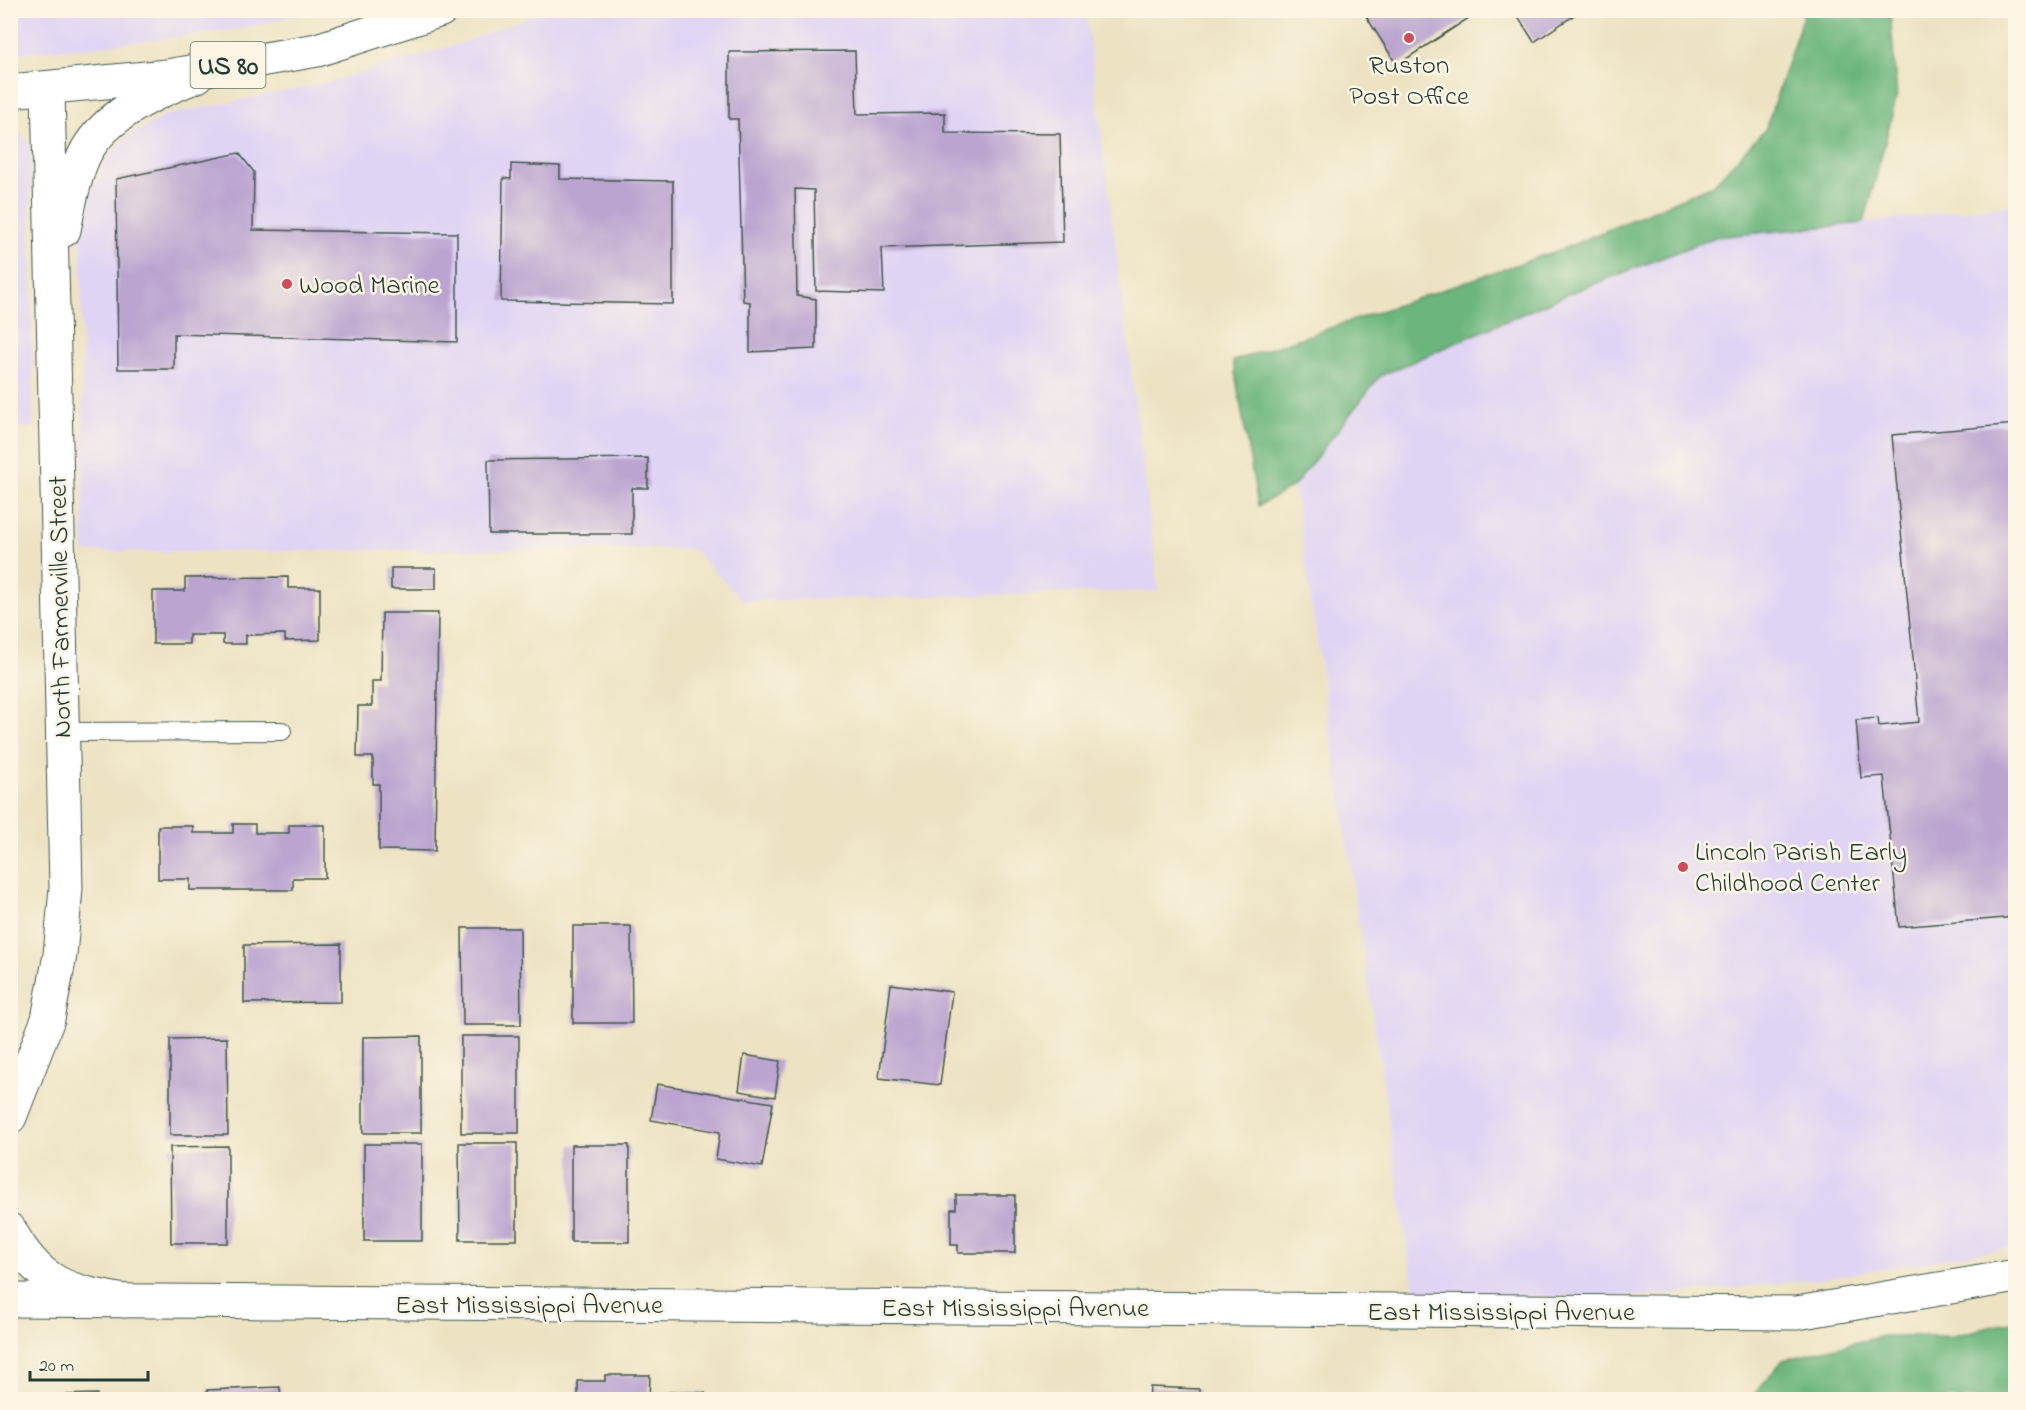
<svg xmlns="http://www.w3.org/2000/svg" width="2026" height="1410" font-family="'Indie Flower',sans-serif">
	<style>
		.built { fill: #dfd4f4 }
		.forest { fill: #6cb67d; stroke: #467a58; stroke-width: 1.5 }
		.building { fill: #bba5d0 }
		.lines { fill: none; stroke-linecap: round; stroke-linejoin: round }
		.lane-casing { stroke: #3e5649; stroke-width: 20 }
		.street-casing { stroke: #3e5649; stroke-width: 35 }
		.secondary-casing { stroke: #3e5649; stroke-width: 35 }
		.primary-casing { stroke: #3e5649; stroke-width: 35 }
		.lane { stroke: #fff; stroke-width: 18 }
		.street { stroke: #fff; stroke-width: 33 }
		.secondary { stroke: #fff; stroke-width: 33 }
		.primary { stroke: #fff; stroke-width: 33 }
		.poi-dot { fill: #d1495b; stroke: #fcf5e5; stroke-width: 2 }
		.labels { text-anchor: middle; stroke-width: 5; stroke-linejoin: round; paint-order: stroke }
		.shield { fill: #fcf5e5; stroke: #617469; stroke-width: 1.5 }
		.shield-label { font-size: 26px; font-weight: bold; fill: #1f3d34 }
		.poi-label { font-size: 27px; fill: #1f3d34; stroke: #fcf5e5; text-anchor: start }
		.street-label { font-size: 27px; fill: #1f3d34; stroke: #fcf5e5 }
	</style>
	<rect width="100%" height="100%" fill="#fcf5e5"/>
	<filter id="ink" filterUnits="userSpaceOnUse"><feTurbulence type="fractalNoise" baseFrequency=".0167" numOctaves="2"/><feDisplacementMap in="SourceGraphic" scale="12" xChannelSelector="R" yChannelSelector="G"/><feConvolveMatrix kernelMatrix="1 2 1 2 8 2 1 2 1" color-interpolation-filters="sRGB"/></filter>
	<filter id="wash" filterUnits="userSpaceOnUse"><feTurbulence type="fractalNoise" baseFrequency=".008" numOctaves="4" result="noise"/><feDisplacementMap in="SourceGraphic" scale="24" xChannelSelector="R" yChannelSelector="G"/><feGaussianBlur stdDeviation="1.35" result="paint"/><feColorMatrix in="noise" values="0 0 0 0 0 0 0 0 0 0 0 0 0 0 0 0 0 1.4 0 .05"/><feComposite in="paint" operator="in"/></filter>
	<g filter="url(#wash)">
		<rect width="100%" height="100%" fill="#ede3c3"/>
		<path class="built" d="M11 10H310V11L241 29 95 47 11 53Z
			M544 11H1086L1159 591 743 601 693 549 84 552 81 227 89 193 110 153 126 138 166 115 327 83 462 43Z
			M11 130 21 134 30 145 33 428 11 427Z
			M2015 204V1247L1826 1278 1656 1296 1415 1297 1294 486 1380 376 1568 294 1716 237 1864 223Z"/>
		<path class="forest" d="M1805 10 1890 11 1897 96 1864 223 1716 237 1568 294 1380 376 1294 486 1258 506 1233 361 1565 248 1713 185 1766 128Z
			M2015 1321V1399H1750L1783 1360 1883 1336H1953Z"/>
		<g id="blocks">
			<path class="building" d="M1362 10H1481L1397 65Z
				M1514 10H1582L1534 42Z
				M855 51 857 114 945 113V133L1060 134 1063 242 882 248 884 293 816 291 814 190 795 189 797 296 816 299V349L750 352V302L743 301 738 119H729V52Z
				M239 153 254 172 253 230 457 233V342L174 334V369H118L116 179Z
				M511 164 560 166V179L673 181V304L501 301 503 178 511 179Z
				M2016 424V917L1899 927 1884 776 1861 778 1856 720 1878 718 1879 726 1919 722 1892 435Z
				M648 458V488H632V534H489L488 460Z
				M391 568H436V589H391Z
				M288 577V588H320V640L285 641V634L246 635V644H223V635H189V644H153V591H185V578Z
				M382 613H438L435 851 379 850V784H373V757H357L358 706H372V681H381Z
				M233 824H255V833H289V825H325V878H293V890H190V879H158V826H193V833H233Z
				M573 926H631L632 1023H573Z
				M462 928H520L521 1025H463Z
				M341 944V1002L244 1003V945Z
				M891 984 952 992 940 1085 879 1078Z
				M421 1036V1133H363V1037Z
				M461 1036H519V1133H461Z
				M227 1038 228 1135H170V1039Z
				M744 1055 780 1061 775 1097 739 1091Z
				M657 1084 773 1103 762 1167 716 1159 720 1132 651 1120Z
				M459 1143H517V1240H460Z
				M364 1144H422V1241H364Z
				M571 1145H629V1242H571Z
				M228 1146V1243H171L170 1147Z
				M956 1195H1015V1253H958V1245H951V1209H956Z
				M605 1375H650L649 1400H578V1381H605Z
				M280 1387 281 1400H208L207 1390Z
				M1150 1387 1199 1389V1400H1149Z
				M669 1392 705 1393V1400H669Z
				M97 1394 98 1400H22V1396Z"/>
		</g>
	</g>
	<g filter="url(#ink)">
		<use href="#blocks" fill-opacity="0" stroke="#3e5649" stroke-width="1.5"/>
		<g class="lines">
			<defs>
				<path id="lane" d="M62 732 282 731"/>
				<path id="street" d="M10 1300 1797 1313 2016 1276"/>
				<path id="secondary" d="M64 230C69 206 73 181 83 158 101 116 157 91 197 76
					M10 1117 48 1019 60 955 66 888 48 89
					M10 1230C39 1285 68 1291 125 1301"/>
				<path id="primary" d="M10 91 167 76 317 50 441 10"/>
			</defs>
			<use href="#lane" class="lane-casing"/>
			<use href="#street" class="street-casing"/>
			<use href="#secondary" class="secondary-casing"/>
			<use href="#primary" class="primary-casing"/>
			<use href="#lane" class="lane"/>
			<use href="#street" class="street"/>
			<use href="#secondary" class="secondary"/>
			<use href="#primary" class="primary"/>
		</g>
	</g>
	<g class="poi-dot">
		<circle cx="1409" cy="38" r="6"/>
		<circle cx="287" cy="284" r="6"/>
		<circle cx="1683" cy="867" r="6"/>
	</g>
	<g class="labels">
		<rect class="shield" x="190.5" y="42" width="75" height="46" rx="4.5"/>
		<g class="shield-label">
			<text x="228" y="74">US 80</text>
		</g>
		<g class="poi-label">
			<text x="1409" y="73" text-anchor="middle">Ruston<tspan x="1409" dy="31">Post Office</tspan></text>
			<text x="299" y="293">Wood Marine</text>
			<text x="1695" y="860">Lincoln Parish Early<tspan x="1695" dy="31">Childhood Center</tspan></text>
		</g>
		<g class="street-label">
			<text transform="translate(59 607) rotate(-91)" y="9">North Farmerville Street</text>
			<text x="529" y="1313">East Mississippi Avenue</text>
			<text x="1015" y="1316">East Mississippi Avenue</text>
			<text x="1501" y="1320">East Mississippi Avenue</text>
		</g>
	</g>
	<rect width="2026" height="1410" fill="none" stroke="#fcf5e5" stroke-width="36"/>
	<path d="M30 1371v9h118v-9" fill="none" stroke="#1f3d34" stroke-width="3"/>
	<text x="39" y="1371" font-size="18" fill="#1f3d34" stroke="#fcf5e5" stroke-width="4.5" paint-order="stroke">20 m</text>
</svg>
